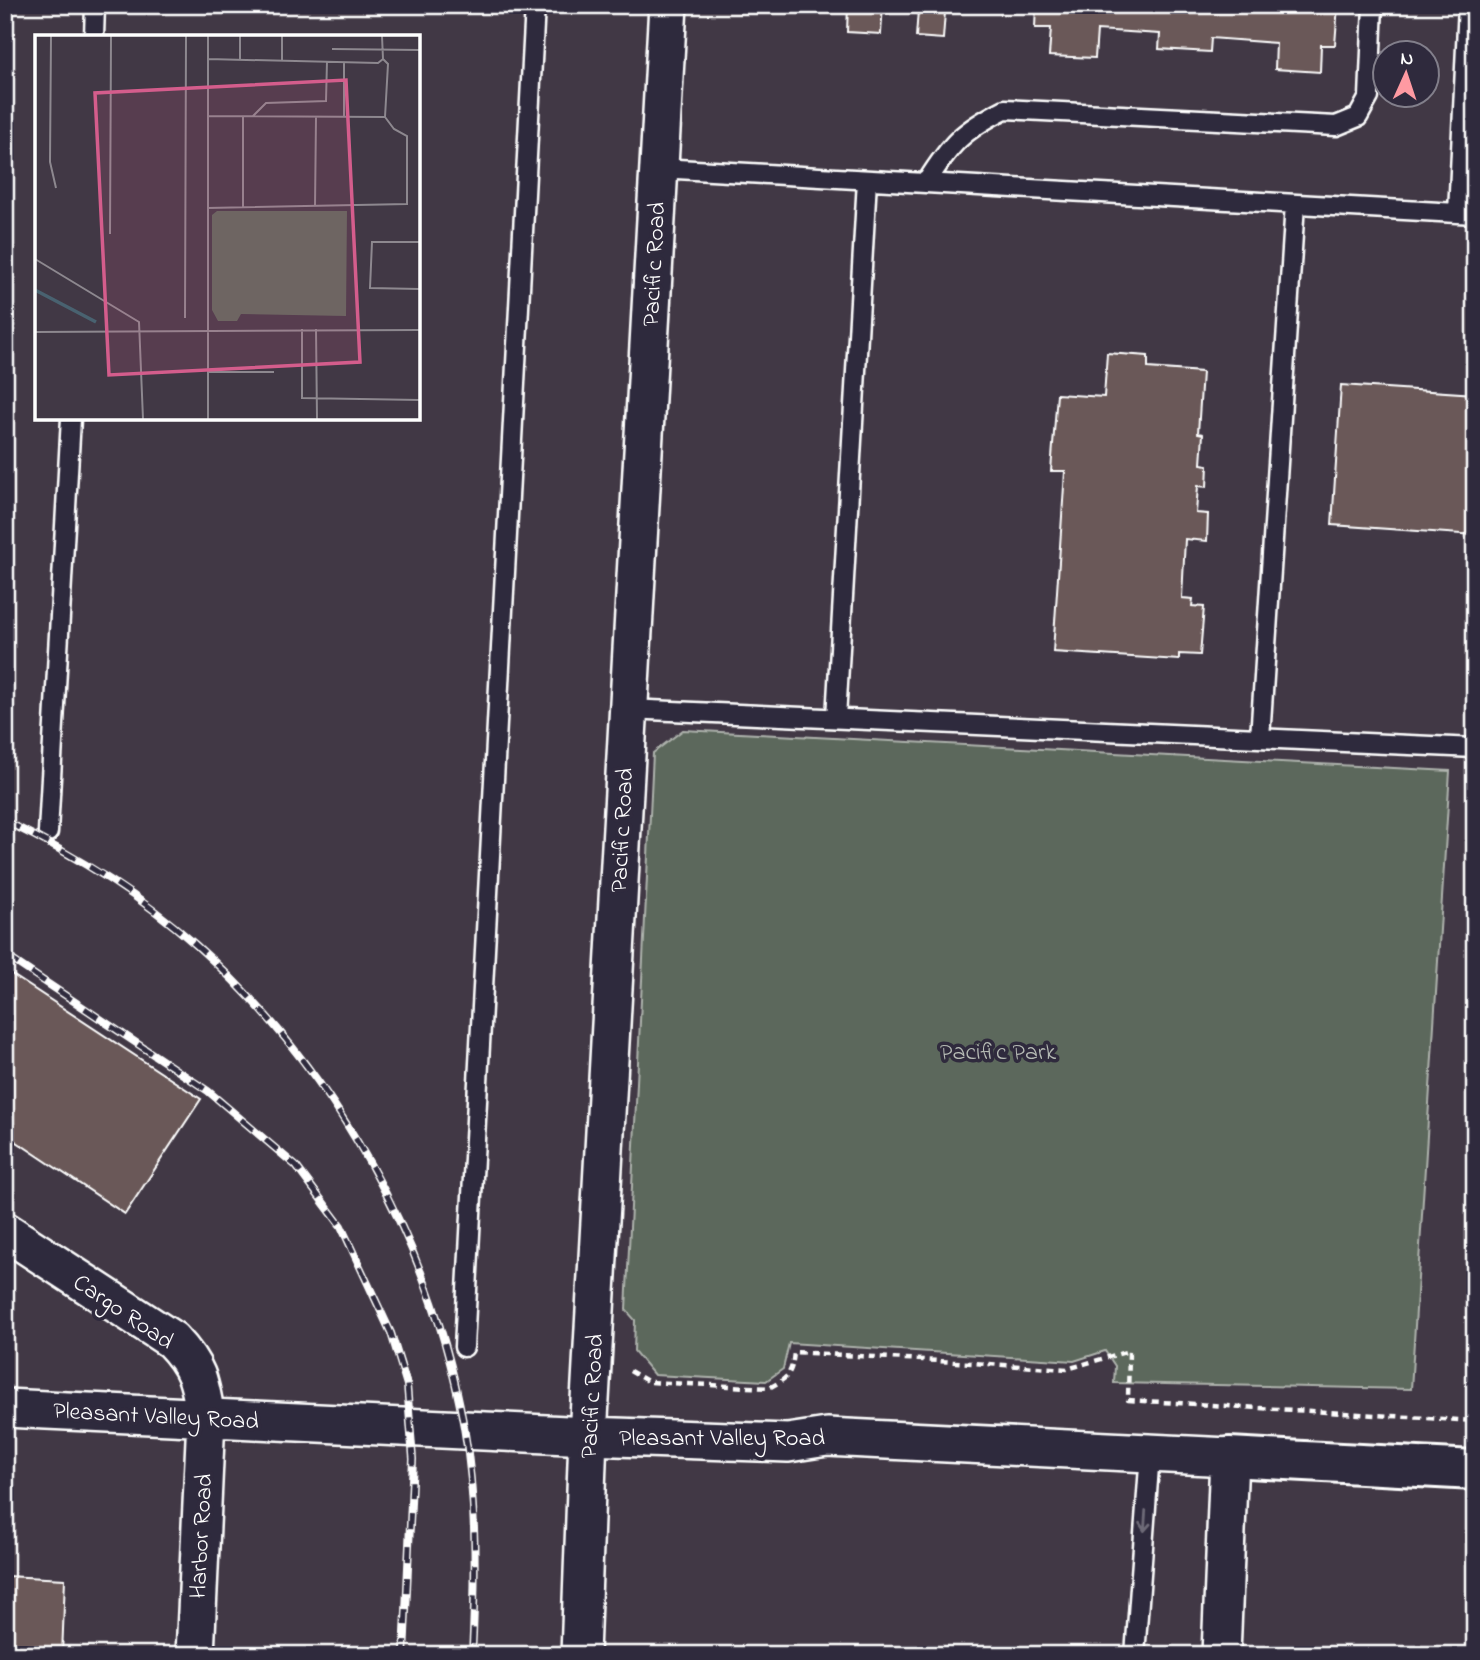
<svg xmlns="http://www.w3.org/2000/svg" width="1480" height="1660" font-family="'Indie Flower',sans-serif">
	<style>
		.green { fill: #5c675b; stroke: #aeb3ad; stroke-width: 2 }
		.building { fill: #6a5958; stroke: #fff; stroke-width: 2 }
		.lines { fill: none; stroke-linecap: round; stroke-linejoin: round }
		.service-casing { stroke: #fff; stroke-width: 23 }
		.minor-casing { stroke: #fff; stroke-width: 42 }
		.tertiary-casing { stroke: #fff; stroke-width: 44 }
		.path { stroke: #fff; stroke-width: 4.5; stroke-dasharray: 7 5; stroke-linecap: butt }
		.service { stroke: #2f2a3d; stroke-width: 18 }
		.minor { stroke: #2f2a3d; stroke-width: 37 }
		.tertiary { stroke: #2f2a3d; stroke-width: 38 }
		.rail-casing { stroke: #fff; stroke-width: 8 }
		.rail { stroke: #2f2a3d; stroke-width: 5; stroke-dasharray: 16; stroke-linecap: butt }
		.oneway { stroke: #6d6a77 }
		.labels { text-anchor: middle; stroke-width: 7; stroke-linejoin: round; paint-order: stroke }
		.street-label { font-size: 24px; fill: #fff; stroke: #2f2a3d }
		.park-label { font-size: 24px; fill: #b6bbb5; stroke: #2f2a3d }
		.inset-river { fill: none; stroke: #496270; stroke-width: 3.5 }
		.inset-road { fill: none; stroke: #8d888f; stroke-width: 2 }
		.view { fill: #d45d8c; fill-opacity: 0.15; stroke: #d45d8c; stroke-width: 3.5 }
		.inset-edge { fill: none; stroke: #fff; stroke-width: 3.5 }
	</style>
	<rect width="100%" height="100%" fill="#413845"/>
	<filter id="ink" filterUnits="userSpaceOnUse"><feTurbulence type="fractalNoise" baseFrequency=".0143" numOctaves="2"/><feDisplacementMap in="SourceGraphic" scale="14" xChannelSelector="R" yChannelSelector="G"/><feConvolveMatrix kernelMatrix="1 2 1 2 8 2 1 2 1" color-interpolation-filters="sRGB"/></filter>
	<g filter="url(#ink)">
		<path class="green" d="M683 730 1450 771 1411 1389 1114 1383 1115 1366 1105 1351 1074 1361 789 1343 783 1369 766 1381 654 1375 634 1351 635 1320 626 1310 653 753Z"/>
		<path class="building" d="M848 5H883L881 34 847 32Z
			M1036 5H1338L1335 45H1321L1320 72 1275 69 1276 43 1211 38 1210 52 1159 49 1160 34 1097 30 1095 58 1049 56 1051 28H1035Z
			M918 10 945 12 943 39 916 37Z
			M1107 353 1148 356V368L1202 372 1198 433 1203 434 1201 464 1208 465 1207 487 1198 486 1196 513 1208 514 1207 541 1185 539 1182 598 1193 599 1192 606 1204 607 1200 655 1179 654V660L1053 652 1065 471H1051L1057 394 1104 397Z
			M1341 385 1475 394V535L1332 525Z
			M5 970 201 1099 125 1214 5 1134Z
			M5 1576 65 1579 62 1655H5Z"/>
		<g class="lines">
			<defs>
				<path id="service" d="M94 37 95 5
					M659 168 1475 214
					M926 183C951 143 962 131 1005 109L1336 126 1358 117 1369 97 1373 5
					M1458 213 1468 5
					M628 709 1475 748
					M836 718 867 180
					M1260 738 1295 204
					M48 832 71 418
					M464 1347 535 5
					M1135 1655 1150 1453"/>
				<path id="minor" d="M5 1231 172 1340C198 1367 200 1382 206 1418L195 1655
					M5 1408 588 1436 788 1443 827 1437 1229 1457 1221 1655
					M580 1655 588 1436 668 5"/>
				<path id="tertiary" d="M1229 1457 1475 1470"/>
			</defs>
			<use href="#service" class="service-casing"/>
			<use href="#minor" class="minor-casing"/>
			<use href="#tertiary" class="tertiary-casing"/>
			<path class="path" d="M630 1371 649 1382 769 1388C788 1378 792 1374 794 1352L1067 1369 1129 1351 1128 1400 1475 1421"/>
			<use href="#service" class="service"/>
			<use href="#minor" class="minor"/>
			<use href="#tertiary" class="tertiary"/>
			<defs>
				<path id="rail" d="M5 821C73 854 139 894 196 945 335 1069 432 1244 464 1427 477 1502 476 1579 472 1655
					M5 955 208 1091 296 1166 341 1226 391 1333 407 1385 413 1459 404 1655"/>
			</defs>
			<use href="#rail" class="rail-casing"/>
			<use href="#rail" class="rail"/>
		</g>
		<defs><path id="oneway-shaft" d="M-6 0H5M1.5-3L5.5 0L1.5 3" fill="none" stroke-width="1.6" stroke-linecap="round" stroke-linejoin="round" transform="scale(1.75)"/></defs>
		<use class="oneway" href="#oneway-shaft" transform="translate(1145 1521) rotate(94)"/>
	</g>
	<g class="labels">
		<g class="street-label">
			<text transform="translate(653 264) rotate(-87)" y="8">Pacific Road</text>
			<text transform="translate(621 830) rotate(-87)" y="8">Pacific Road</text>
			<text transform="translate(124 1311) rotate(34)" y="8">Cargo Road</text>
			<text transform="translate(591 1396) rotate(-87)" y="8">Pacific Road</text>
			<text transform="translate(156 1415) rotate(3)" y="8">Pleasant Valley Road</text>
			<text x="722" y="1445">Pleasant Valley Road</text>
			<text transform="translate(200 1536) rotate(-87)" y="8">Harbor Road</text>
		</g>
		<g class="park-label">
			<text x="998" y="1059">Pacific Park</text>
		</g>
	</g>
	<g transform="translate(35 35)">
		<rect width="385" height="385" fill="#413845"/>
		<path d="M182 176H312L311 281 206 279 202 286H183L177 275V180Z" fill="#5c675b"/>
		<path class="inset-river" d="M0 255 61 287"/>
		<path class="inset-road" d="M16 1 15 127 21 153M297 14 385 15M173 24 343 28 348 24 347 1M205 24V1M247 25V1M309 27V82M173 81 350 82 353 29 348 24M218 81 231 68 291 66 292 26M280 172 281 82M172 173 372 169V101L359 94 350 82M208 173V81M75 199 76 1M385 207H337L335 253 385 254M0 224 104 287 108 384M150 283 151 1M267 294V363L385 365M281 294 282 384M0 297 385 295M173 337H239M173 384V1"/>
		<path class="view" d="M311 45 325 327 74 340 60 58Z"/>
		<rect width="385" height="385" class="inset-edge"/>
	</g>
	<rect width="1480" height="1660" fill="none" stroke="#2f2a3d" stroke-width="28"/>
	<rect x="14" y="14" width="1452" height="1632" fill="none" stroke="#fff" stroke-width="2.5" filter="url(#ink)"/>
	<g transform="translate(1406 74) rotate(3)"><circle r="33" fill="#2f2a3d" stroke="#827f8b" stroke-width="2"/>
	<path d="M0-5L12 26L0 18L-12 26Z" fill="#ff9aa2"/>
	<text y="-10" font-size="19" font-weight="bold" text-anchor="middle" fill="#ffffff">N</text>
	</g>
</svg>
